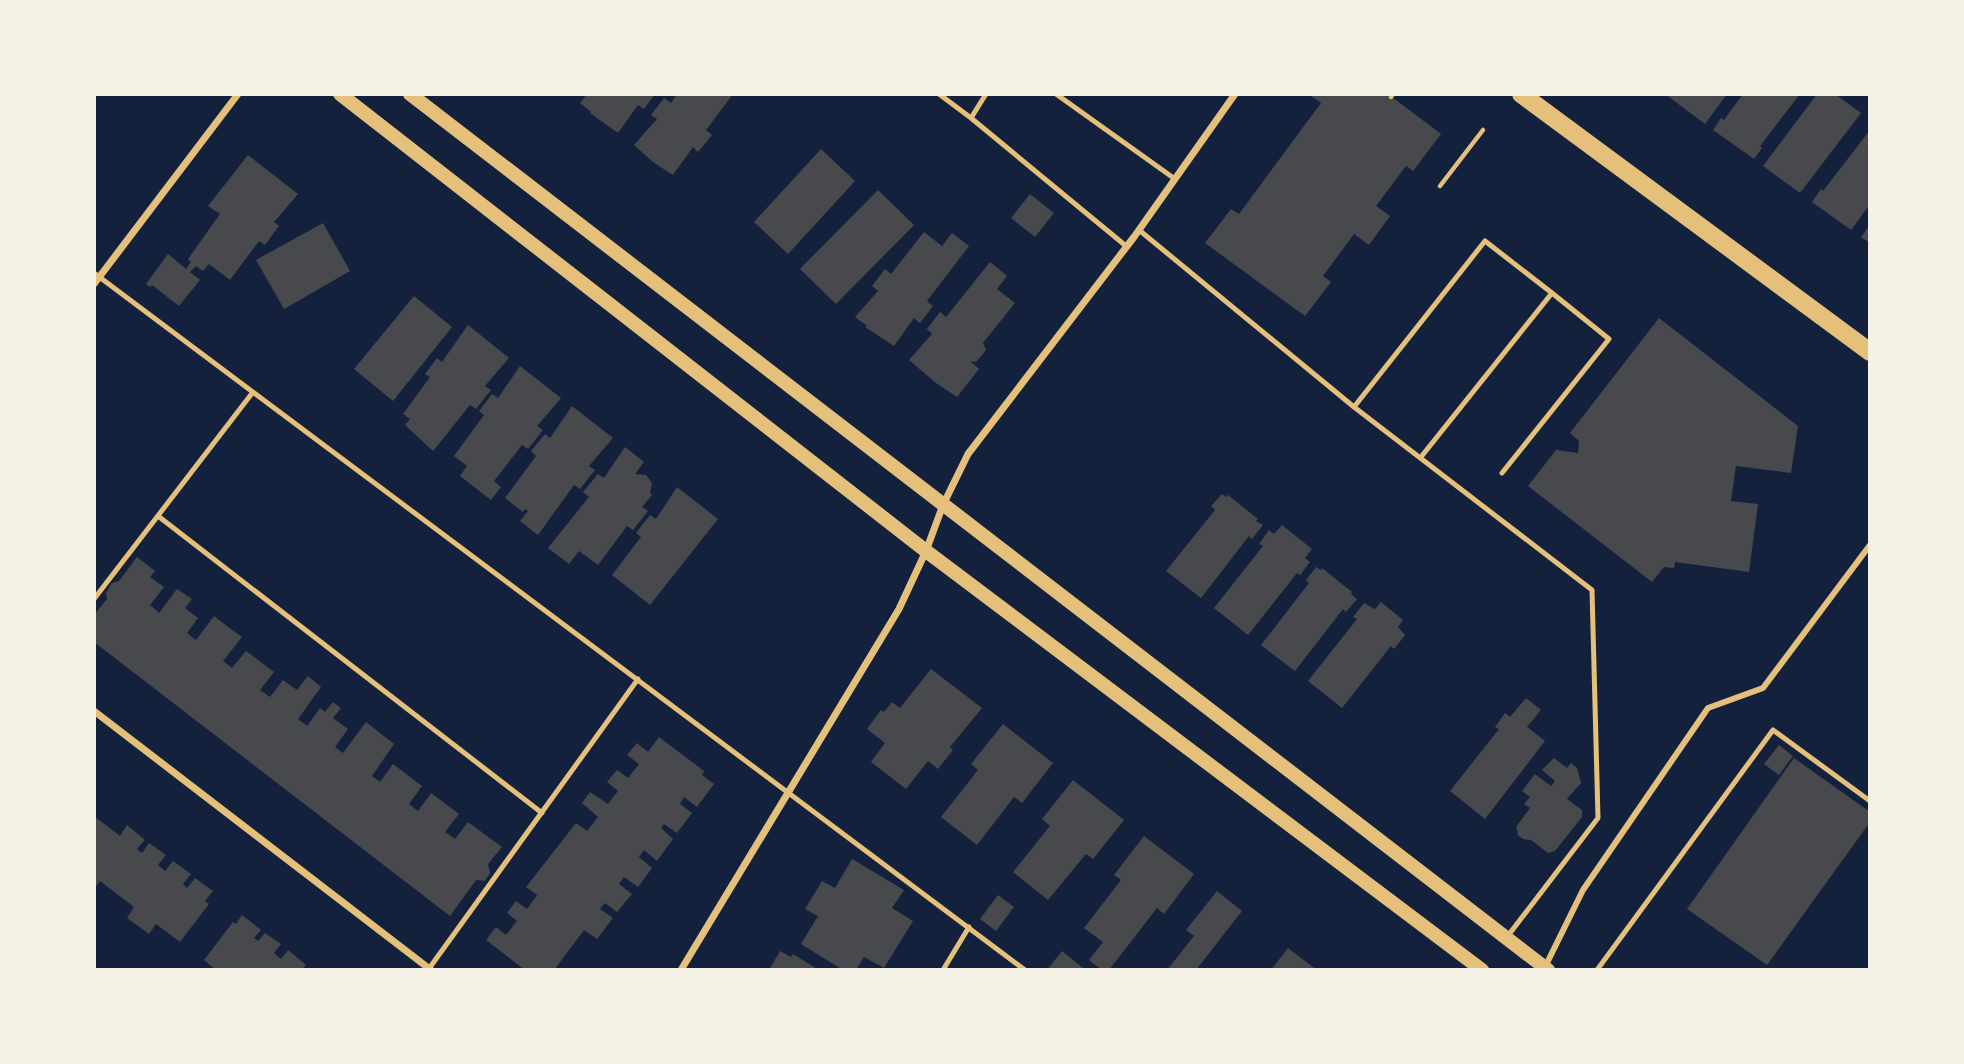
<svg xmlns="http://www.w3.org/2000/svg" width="1964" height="1064" font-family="Mulish,sans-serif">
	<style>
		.building { fill: #48494c }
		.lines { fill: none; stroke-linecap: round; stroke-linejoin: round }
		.path { stroke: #e5c07b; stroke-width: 4.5 }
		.service { stroke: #e5c07b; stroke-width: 5 }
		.pedestrian { stroke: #e5c07b; stroke-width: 6 }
		.minor { stroke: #e5c07b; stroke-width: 7 }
		.secondary { stroke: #e5c07b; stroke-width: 14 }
		.primary { stroke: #e5c07b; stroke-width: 18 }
	</style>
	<rect width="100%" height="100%" fill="#14213d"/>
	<path class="building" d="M587 94H655L644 109 638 105 618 133 590 113 591 112 580 103Z
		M677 94H733L706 130 712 135 698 152 693 147 673 175 653 162 634 145 657 119 651 115 664 98 671 103Z
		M1312 94H1388L1441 134 1413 171 1406 166 1376 206 1390 216 1369 245 1354 234 1323 276 1331 282 1305 316 1205 243 1231 209 1239 214 1321 103 1311 96Z
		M1665 94H1727L1705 124Z
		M1743 94H1800L1760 146 1762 148 1754 159 1713 130 1721 118 1724 120Z
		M1817 94H1835L1861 113 1800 193 1763 166Z
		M1870 130V204L1851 230 1812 202 1821 189 1823 191Z
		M821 149 855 181 788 254 754 222Z
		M248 155 298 194 274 222 279 226 265 245 259 241 230 280 209 264 203 271 196 266 190 272 200 280 179 306 152 285 150 287 146 284 168 254 186 269 191 262 188 259 220 214 208 206Z
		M878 190 914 225 836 304 800 269Z
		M1030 194 1054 213 1035 237 1011 218Z
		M323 223 350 271 284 309 256 260Z
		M1870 225V243L1861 237Z
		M924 232 942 246 952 233 969 246 927 301 933 306 920 323 914 318 894 346 865 327 867 326 855 317 878 291 872 286 885 269 891 274Z
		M990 262 1007 276 997 289 1015 303 983 343 986 350 976 362 970 361 979 369 957 397 936 383 909 360 932 334 927 329 940 312 946 317Z
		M414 296 452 327 393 401 354 369Z
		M1659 318 1798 426 1791 473 1736 466 1731 501 1758 504 1749 572 1675 562 1674 568 1664 567 1652 582 1528 486 1556 450 1578 453 1579 441 1570 433Z
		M468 325 509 358 485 386 491 390 476 409 470 405 433 451 405 425 410 419 403 414 430 377 425 374 437 358 442 362Z
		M520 366 561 398 537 426 543 430 528 449 522 445 494 481 501 487 491 500 460 476 467 466 454 456 484 415 479 411 492 394 498 398Z
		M572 406 613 438 589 466 595 470 580 489 574 485 538 535 520 521 528 511 525 509 523 512 505 498 536 456 531 451 545 434 550 438Z
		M625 447 644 462 635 474 646 475 652 483 650 493 652 495 642 507 648 511 633 530 627 526 598 565 579 551 569 564 548 548 589 497 583 492 598 474 604 478Z
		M677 487 718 519 650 605 612 575 641 537 636 533 650 515 656 519Z
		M1222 494 1226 497 1228 495 1258 519 1256 521 1263 525 1252 539 1249 536 1201 598 1166 571 1215 510 1211 506Z
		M1282 525 1312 549 1305 558 1310 562 1300 575 1297 573 1248 635 1214 608 1263 546 1259 544 1269 530 1274 534Z
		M137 557 155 571 150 577 164 587 150 605 155 609 159 613 177 589 192 599 185 608 198 618 187 633 192 637 196 640 214 616 228 627 242 637 223 661 232 668 246 651 274 672 260 690 270 697 283 680 297 690 308 676 321 687 298 719 307 726 320 708 325 712 333 702 341 708 333 718 348 729 335 747 343 753 366 722 394 744 372 776 380 782 393 764 422 786 409 804 418 811 431 793 459 814 445 832 455 839 468 822 502 847 488 864 490 873 485 881 476 880 450 916 94 642V615L107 599 106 593 112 583 119 581Z
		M1316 567 1321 570 1322 568 1352 592 1351 594 1357 599 1346 612 1343 609 1295 671 1261 645 1309 583 1306 580Z
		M1381 602 1403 620 1398 627 1405 635 1394 649 1391 646 1342 708 1308 681 1357 619 1353 617 1364 603 1375 609Z
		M931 669 982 708 950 747 953 750 938 769 928 761 906 789 871 762 885 743 867 729 881 710 884 712 892 702 900 708Z
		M1526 698 1541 710 1527 727 1545 741 1485 819 1450 791 1499 729 1495 727 1505 713 1510 717Z
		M1003 724 1053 763 1022 803 1014 797 977 845 941 817 978 770 971 764Z
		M659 737 704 771 702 775 714 784 697 807 684 797 680 804 692 813 677 833 664 824 661 828 673 839 657 861 644 850 639 857 652 868 638 887 624 877 619 884 632 894 617 912 605 903 600 909 613 918 597 939 584 930 554 970H525L486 940 496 927 506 935 517 921 507 913 516 901 527 909 537 895 526 887 576 823 587 831 598 817 582 803 590 792 608 804 618 791 607 782 617 770 628 778 639 764 627 755 637 743 648 752Z
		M1779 745 1793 756 1779 775 1764 764Z
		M1554 758 1567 768 1571 763 1577 768 1581 783 1567 799 1582 810V817L1555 851 1548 853 1531 840 1523 839 1518 835 1516 827 1530 808 1524 804 1530 797 1522 791 1535 774 1551 786 1555 781 1542 770Z
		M1794 758 1870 812V822L1767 965 1687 909Z
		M1073 780 1124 820 1093 859 1086 854 1048 900 1013 872 1050 826 1042 819Z
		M94 816 120 836 127 825 145 840 137 849 142 853 149 843 166 855 158 865 165 871 173 861 191 874 183 884 187 888 195 878 213 891 205 901 209 904 180 942 156 924 149 934 127 918 134 907 100 881 94 889Z
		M1144 836 1194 874 1164 914 1157 908 1109 970H1102L1089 960 1103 942 1084 928 1121 880 1114 875Z
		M852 859 904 890 892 908 913 921 884 968 864 957 856 970H843L801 944 818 916 805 909 822 881 835 888Z
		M1217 891 1242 911 1196 970H1167L1194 936 1186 930Z
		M998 895 1014 907 996 931 980 919Z
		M242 915 261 930 254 938 257 940 258 941 265 933 281 944 274 953 281 959 288 950 306 965 302 970H216L204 960 233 922 236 924Z
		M1288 948 1313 967 1316 970H1271Z
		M780 951 791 957 793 954 819 970H769Z
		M1062 951 1083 968 1081 970H1047Z"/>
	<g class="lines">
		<path class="path" d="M1391 97 1393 94
			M1440 186 1483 130"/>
		<path class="service" d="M939 94 971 118 1126 246
			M1056 94 1175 179
			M971 118 986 94
			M1139 230 1354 407 1592 590 1598 818 1507 937
			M94 273 1025 970
			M1354 407 1485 241 1552 293
			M1421 457 1552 293 1609 339 1502 473
			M158 516 542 813
			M94 599 253 392
			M428 970 638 679
			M943 970 969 927
			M1597 970 1773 730 1870 801"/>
		<path class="pedestrian" d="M1545 967 1583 890 1708 708 1763 688 1870 545"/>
		<path class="minor" d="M94 284 238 94
			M94 711 431 970
			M681 970 899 609 926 551 943 505 968 454 1134 237 1235 94"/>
		<path class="secondary" d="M340 94 926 551 1482 970
			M410 94 1548 970"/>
		<path class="primary" d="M1521 94 1870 352"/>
	</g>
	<rect width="1964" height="1064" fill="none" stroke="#f6f1e7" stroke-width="192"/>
</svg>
